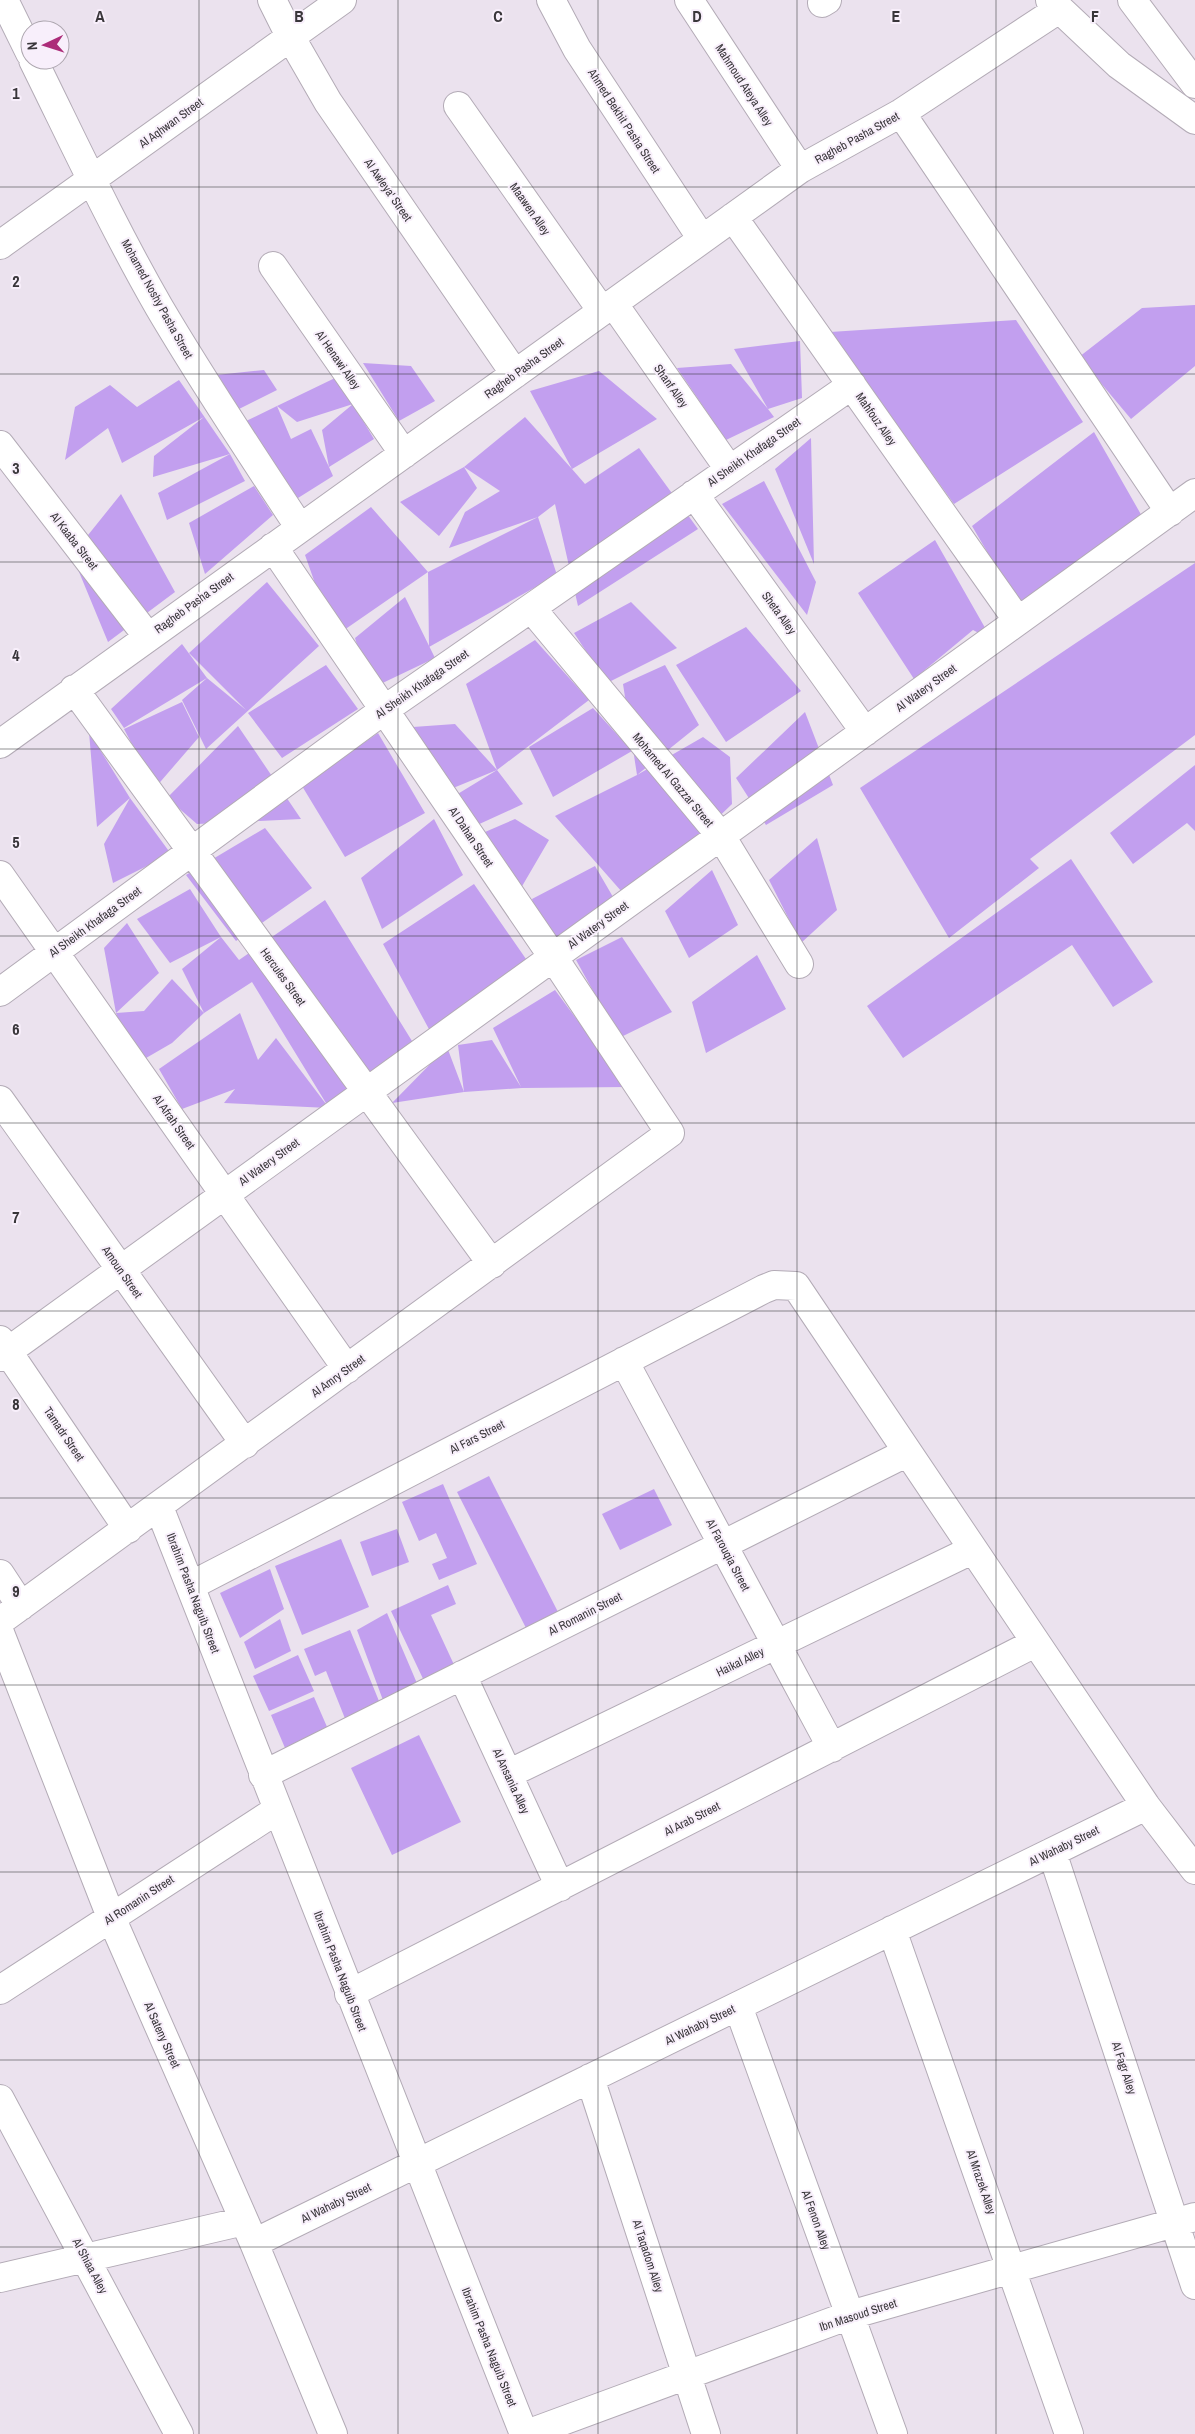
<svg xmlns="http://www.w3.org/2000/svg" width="1195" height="2434" font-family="'Archivo Narrow',sans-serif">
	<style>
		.building { fill: #c29fef }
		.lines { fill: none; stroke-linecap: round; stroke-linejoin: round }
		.minor-casing { stroke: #b3abb6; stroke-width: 30 }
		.major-casing { stroke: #b3abb6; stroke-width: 30 }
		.minor { stroke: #fff; stroke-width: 28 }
		.major { stroke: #fff; stroke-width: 28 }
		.grid { fill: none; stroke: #39363a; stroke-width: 1; stroke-opacity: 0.55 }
		.labels { text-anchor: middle; stroke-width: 4; stroke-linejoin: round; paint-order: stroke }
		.street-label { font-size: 12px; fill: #39363a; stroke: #f8effb }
		.grid-label { font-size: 16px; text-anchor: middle; font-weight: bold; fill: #39363a; stroke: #f8effb; stroke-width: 4; stroke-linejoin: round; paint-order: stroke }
	</style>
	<rect width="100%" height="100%" fill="#ebe2ee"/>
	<path class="building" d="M1195 305V366L1131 419 1079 357 1142 308Z
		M1016 320 1083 422 954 504 830 332Z
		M800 341 802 398 768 409 774 417 726 440 677 368 731 364 768 409 734 349Z
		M363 363 411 366 435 401 399 421Z
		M264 370 277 390 239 409 216 375Z
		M599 371 657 419 572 469 585 484 639 448 698 529 578 606 555 504 538 517 557 575 429 647 428 572 538 517 449 548 465 512 500 491 464 467 525 417 572 469 530 391Z
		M335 378 353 404 297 422 277 406Z
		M179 380 230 454 245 481 167 520 158 493 230 454 153 477 154 456 204 417 122 463 108 428 65 460 75 407 110 385 137 407Z
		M353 404 374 439 329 467 333 476 298 498 244 422 277 406 291 439 311 429 329 467 322 430Z
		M1094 432 1143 518 1020 608 972 526Z
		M811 438 814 564 775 469Z
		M464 467 477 488 439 536 400 502Z
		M764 481 816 582 807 615 722 504Z
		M254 486 273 515 205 574 189 523Z
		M121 494 175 592 108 642 72 555Z
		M371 507 428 572 334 637 305 555Z
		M935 540 992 640 973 630 914 679 858 593Z
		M1195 563V735L1030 859 1039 868 949 938 860 788Z
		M267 582 319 646 206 749 182 700 207 678 246 710 189 653Z
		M405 597 435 658 370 689 355 638Z
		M631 602 677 648 607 683 574 633Z
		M746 627 801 691 726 742 676 665Z
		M535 640 589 700 497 770 523 804 475 826 456 795 497 770 441 793 413 727 455 724 497 770 466 684Z
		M182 644 207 678 124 728 111 709Z
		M326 665 358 709 282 758 248 713Z
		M665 665 699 725 637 775 623 684Z
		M182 702 199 737 155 788 124 729Z
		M593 708 632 751 553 797 529 747Z
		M805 712 833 785 766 825 736 778Z
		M238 726 301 819 197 824 167 798Z
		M89 732 130 798 171 854 113 883 104 844 130 798 97 827Z
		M378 733 425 813 345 857 302 786Z
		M703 737 730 757 732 804 696 839 622 892 555 816 637 775Z
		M1195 765V831L1187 823 1133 864 1110 833Z
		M434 819 463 875 382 929 361 878Z
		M515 819 549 840 514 900 485 832Z
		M265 828 312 888 236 941 186 875Z
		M817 838 837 910 801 943 769 880Z
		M1071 859 1153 982 1113 1007 1072 945 903 1058 867 1006Z
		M595 866 620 909 544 944 532 899Z
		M712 870 738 925 689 958 665 911Z
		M474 884 526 959 430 1031 383 944Z
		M190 889 221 937 170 963 137 919Z
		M325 900 420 1054 329 1108 252 982 204 1013 172 1043 134 1065 116 1013 144 1011 172 979 204 1013 182 969 221 937 239 960Z
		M127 923 159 973 116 1013 104 948Z
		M622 937 672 1012 619 1038 576 960Z
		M757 955 786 1009 706 1053 692 1002Z
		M555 990 627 1087 522 1088 464 1092 392 1103 447 1047 464 1092 458 1045 492 1040 521 1087 493 1028Z
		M240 1013 258 1060 276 1038 329 1108 224 1103 235 1089 182 1109 159 1069Z
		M489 1476 558 1612 526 1628 457 1492Z
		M443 1484 477 1564 439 1580 432 1564 447 1558 436 1533 419 1541 402 1502Z
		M654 1489 672 1525 620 1550 602 1514Z
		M397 1529 409 1562 372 1576 360 1542Z
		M341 1539 369 1607 302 1635 275 1566Z
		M270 1569 284 1609 240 1638 220 1593Z
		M448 1585 456 1604 431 1615 456 1669 425 1683 391 1611Z
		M387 1613 419 1688 384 1703 357 1630Z
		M280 1619 291 1651 255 1669 244 1642Z
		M350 1630 381 1706 346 1721 326 1671 315 1676 304 1649Z
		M298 1655 314 1691 269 1711 253 1676Z
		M314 1697 331 1736 288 1755 271 1715Z
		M419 1735 461 1822 392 1855 351 1768Z"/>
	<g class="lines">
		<defs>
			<path id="minor" d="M4 0 30 53
				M272 0 290 36 328 102 515 374
				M551 0 577 49 702 239
				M689 0 800 169
				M1050 0 1119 65 1195 120
				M822 3 827 0
				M33 60C74 143 113 227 159 307 203 382 252 455 300 528
				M458 106 602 311
				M901 113 1170 512
				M733 217 1018 621
				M0 245 342 0
				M273 266 404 454
				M613 303 729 469
				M0 445 148 637
				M694 494 865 732
				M531 608 721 836 799 964
				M74 689 492 1264
				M0 744 800 169 901 113 1059 9
				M0 875 347 1369
				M0 992 384 710 852 385
				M0 1100 245 1444
				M0 1340 128 1529
				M0 1357 1195 493
				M624 1361 832 1748
				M159 1507 524 2434
				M0 1574 21 1606
				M190 1586 764 1289 774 1285 796 1286 1146 1806 1195 1870
				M0 1621 670 1133 553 957 273 547
				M0 1633 111 1917 254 2243 333 2434
				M462 1675 560 1887
				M508 1774 972 1550
				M263 1775 906 1453
				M1052 1852 1195 2285
				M892 1930 1069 2434
				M0 1990 277 1810
				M349 1994 1035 1643
				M738 2006 893 2434
				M590 2078 706 2434
				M0 2099 179 2434
				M254 2243 1146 1806
				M0 2278 244 2221
				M527 2434 850 2315 1195 2217"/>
			<path id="major" d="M1132 0 1195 84"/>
		</defs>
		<use href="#minor" class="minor-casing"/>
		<use href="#major" class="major-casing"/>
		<use href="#minor" class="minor"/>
		<use href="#major" class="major"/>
	</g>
	<path class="grid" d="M199 0V2434M398 0V2434M598 0V2434M797 0V2434M996 0V2434M0 187H1195M0 374H1195M0 562H1195M0 749H1195M0 936H1195M0 1123H1195M0 1311H1195M0 1498H1195M0 1685H1195M0 1872H1195M0 2060H1195M0 2247H1195"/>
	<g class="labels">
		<g class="street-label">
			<text transform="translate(744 85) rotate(57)" y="4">Mahmoud Ateya Alley</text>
			<text transform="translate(624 121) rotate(57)" y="4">Ahmed Bekhit Pasha Street</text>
			<text transform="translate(171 123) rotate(-36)" y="4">Al Aqhwan Street</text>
			<text transform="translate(857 138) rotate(-29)" y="4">Ragheb Pasha Street</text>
			<text transform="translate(388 190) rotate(55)" y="4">Al Awleya' Street</text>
			<text transform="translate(530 209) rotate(55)" y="4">Maawen Alley</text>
			<text transform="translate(157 299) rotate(61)" y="4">Mohamed Noshy Pasha Street</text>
			<text transform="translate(338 360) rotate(55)" y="4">Al Henawi Alley</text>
			<text transform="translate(524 368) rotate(-36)" y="4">Ragheb Pasha Street</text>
			<text transform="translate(671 386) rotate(55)" y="4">Shanf Alley</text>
			<text transform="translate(876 419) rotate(55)" y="4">Mahfouz Alley</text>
			<text transform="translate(754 452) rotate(-35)" y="4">Al Sheikh Khafaga Street</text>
			<text transform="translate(74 541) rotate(52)" y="4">Al Kaaba Street</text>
			<text transform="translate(194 603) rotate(-36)" y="4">Ragheb Pasha Street</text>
			<text transform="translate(779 613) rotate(54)" y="4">Sheta Alley</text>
			<text transform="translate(422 684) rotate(-35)" y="4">Al Sheikh Khafaga Street</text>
			<text transform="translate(926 688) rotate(-36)" y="4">Al Watery Street</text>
			<text transform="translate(673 780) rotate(50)" y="4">Mohamed Al Gazzar Street</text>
			<text transform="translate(471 837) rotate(56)" y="4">Al Dahan Street</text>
			<text transform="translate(95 922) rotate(-36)" y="4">Al Sheikh Khafaga Street</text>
			<text transform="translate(598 925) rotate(-36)" y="4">Al Watery Street</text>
			<text transform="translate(283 977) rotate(54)" y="4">Hercules Street</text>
			<text transform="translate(174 1122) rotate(55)" y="4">Al Afrah Street</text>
			<text transform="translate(269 1162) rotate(-36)" y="4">Al Watery Street</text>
			<text transform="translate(122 1272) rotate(55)" y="4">Amoun Street</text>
			<text transform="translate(338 1376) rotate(-36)" y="4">Al Amry Street</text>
			<text transform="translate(64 1434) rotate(56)" y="4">Tamadr Street</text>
			<text transform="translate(477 1437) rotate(-27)" y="4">Al Fars Street</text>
			<text transform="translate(728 1555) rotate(62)" y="4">Al Farouqia Street</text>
			<text transform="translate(193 1593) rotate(69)" y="4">Ibrahim Pasha Naguib Street</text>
			<text transform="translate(585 1614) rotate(-27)" y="4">Al Romanin Street</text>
			<text transform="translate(740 1662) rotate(-26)" y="4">Haikal Alley</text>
			<text transform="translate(511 1781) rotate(65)" y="4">Al Ansania Alley</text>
			<text transform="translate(692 1819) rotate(-27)" y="4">Al Arab Street</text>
			<text transform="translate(1064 1846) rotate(-26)" y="4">Al Wahaby Street</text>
			<text transform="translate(139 1900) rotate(-33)" y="4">Al Romanin Street</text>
			<text transform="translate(340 1971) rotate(69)" y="4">Ibrahim Pasha Naguib Street</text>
			<text transform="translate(700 2025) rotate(-26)" y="4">Al Wahaby Street</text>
			<text transform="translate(162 2035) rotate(66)" y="4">Al Sateny Street</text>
			<text transform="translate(1124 2068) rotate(72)" y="4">Al Fagr Alley</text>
			<text transform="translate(981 2182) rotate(71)" y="4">Al Mrazek Alley</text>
			<text transform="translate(336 2203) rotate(-26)" y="4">Al Wahaby Street</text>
			<text transform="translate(816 2220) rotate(70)" y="4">Al Fenon Alley</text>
			<text transform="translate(648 2256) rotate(72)" y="4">Al Taqadom Alley</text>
			<text transform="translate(90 2266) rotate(62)" y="4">Al Shiaa Alley</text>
			<text transform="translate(858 2315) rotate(-18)" y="4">Ibn Masoud Street</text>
			<text transform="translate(489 2347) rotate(68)" y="4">Ibrahim Pasha Naguib Street</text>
		</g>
	</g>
	<g class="grid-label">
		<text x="100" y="22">A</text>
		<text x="299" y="22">B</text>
		<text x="498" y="22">C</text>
		<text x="697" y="22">D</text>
		<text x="896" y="22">E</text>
		<text x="1095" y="22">F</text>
		<text x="16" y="99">1</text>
		<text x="16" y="287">2</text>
		<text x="16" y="474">3</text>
		<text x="16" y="661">4</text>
		<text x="16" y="848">5</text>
		<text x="16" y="1035">6</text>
		<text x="16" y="1223">7</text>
		<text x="16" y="1410">8</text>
		<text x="16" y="1597">9</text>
	</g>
	<g transform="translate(45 45) rotate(266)"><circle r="24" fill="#f8effb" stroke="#aca5ae"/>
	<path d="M0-4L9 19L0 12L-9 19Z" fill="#ac2c79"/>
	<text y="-8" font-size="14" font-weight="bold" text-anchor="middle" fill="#39363a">N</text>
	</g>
</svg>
